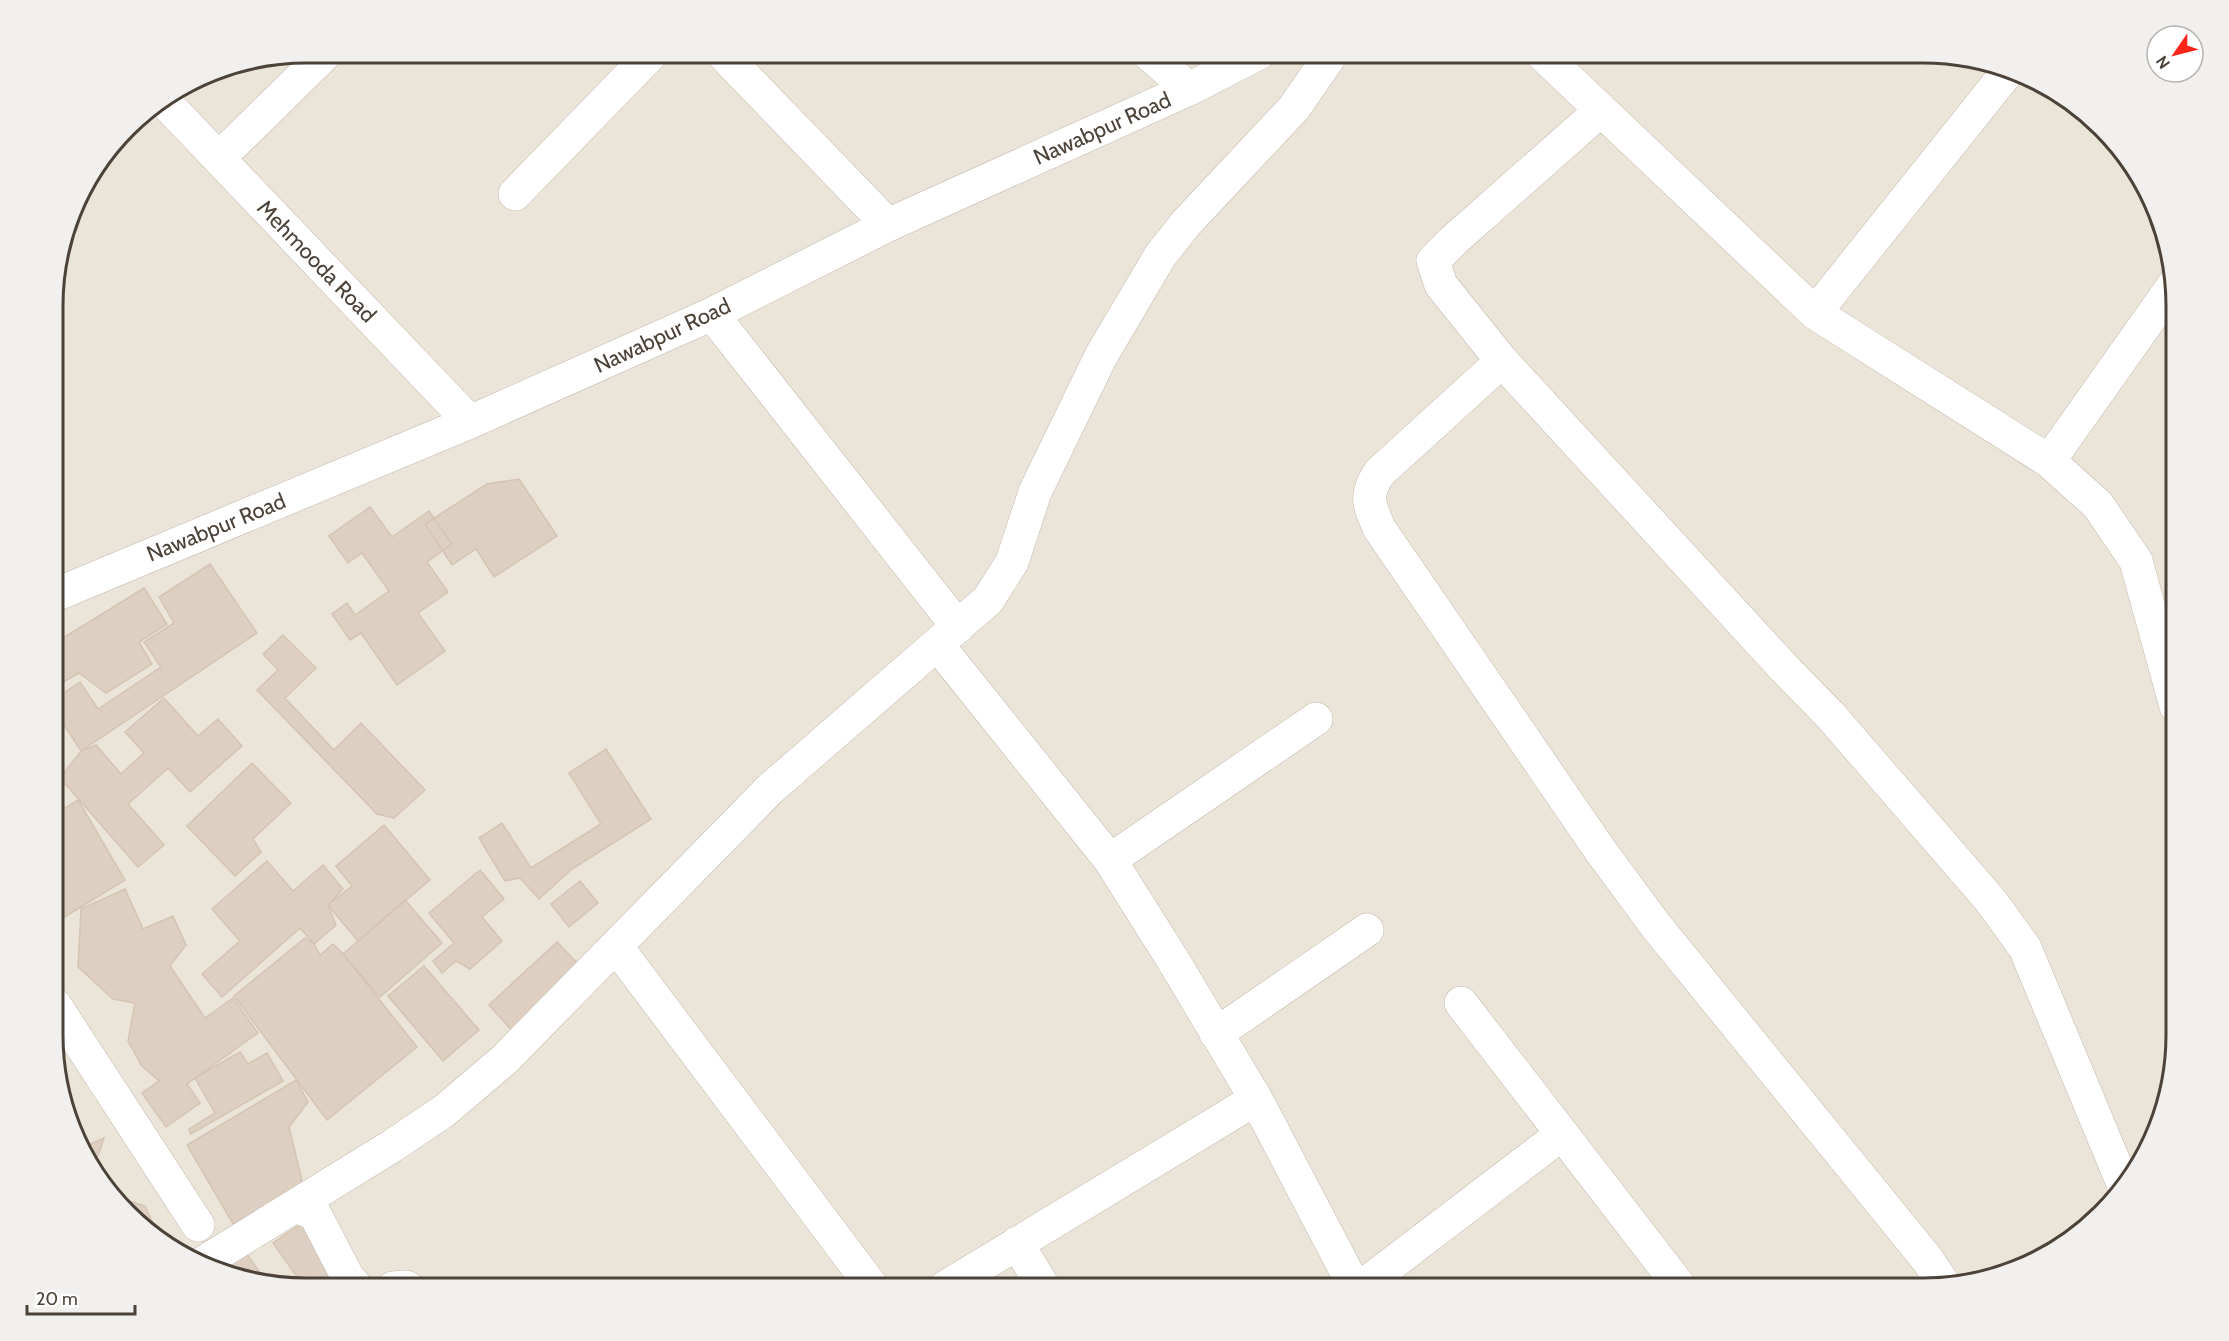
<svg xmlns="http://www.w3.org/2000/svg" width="2229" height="1341" font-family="Cabin,sans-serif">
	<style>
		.residential { fill: #ebe4d9 }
		.building { fill: #ddd0c2; stroke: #d5c4b2; stroke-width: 1.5 }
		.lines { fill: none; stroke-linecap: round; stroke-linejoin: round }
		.minor-casing { stroke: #c4b9ac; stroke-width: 34 }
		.minor { stroke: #fff; stroke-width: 33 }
		.labels { text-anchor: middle; stroke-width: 4.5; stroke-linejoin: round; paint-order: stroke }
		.street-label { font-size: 22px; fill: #4c4238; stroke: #fff }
		.rim { fill: none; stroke: #4c4238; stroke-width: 3 }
	</style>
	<rect width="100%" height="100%" fill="#f7f2eb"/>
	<path class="residential" d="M306 53H1923L1989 61 2050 87 2134 165 2163 225 2176 289V1051L2142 1162 2102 1214 2050 1254 1939 1288H306L240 1280 179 1254 95 1176 55 1068V273L79 194 139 116 209 72Z"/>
	<path class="building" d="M519 479 557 536 494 577 476 549 452 565 425 524 487 484Z
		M370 507 392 537 429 511 452 544 427 562 448 592 418 613 445 651 397 685 361 633 350 640 332 614 347 603 355 615 389 591 362 553 348 563 329 536Z
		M210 564 257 633 81 751 55 711V699L80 682 98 709 161 667 144 642 174 623 159 597Z
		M144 588 167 624 139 642 152 664 106 693 79 673 55 687V643Z
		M283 635 316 668 285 698 334 750 361 723 425 790 394 818 377 814 257 690 278 670 263 654Z
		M164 698 198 736 218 719 242 746 190 792 168 768 128 804 164 845 138 867 60 778 81 751 96 745 121 774 144 753 125 732Z
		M606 749 651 819 572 869 539 899 520 878 505 881 479 838 502 823 531 868 601 824 569 773Z
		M252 763 291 803 253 839 261 852 235 876 187 826Z
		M55 786 64 804 55 808Z
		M78 800 125 880 55 923V814Z
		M384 825 430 880 358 941 328 905 352 886 336 866Z
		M267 861 293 891 323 865 343 889 328 905 336 925 314 944 300 928 222 997 202 974 240 941 212 909Z
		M480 870 504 899 482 917 502 941 470 969 456 961 442 973 433 961 454 943 429 913Z
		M580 881 598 903 569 927 551 904Z
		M125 889 143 929 173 916 186 945 170 966 205 1018 233 998 258 1033 187 1084 200 1103 166 1127 142 1093 159 1081 142 1066 128 1041 135 1003 113 999 78 967 81 909Z
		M405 900 442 943 380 997 343 954Z
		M305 938 314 944 320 955 333 944 343 954 417 1047 327 1120 234 996Z
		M557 942 584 970 515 1034 489 1005Z
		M424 966 479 1030 443 1061 388 996Z
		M240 1052 248 1064 267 1053 283 1081 191 1134 189 1129 215 1113 195 1078Z
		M55 1059 68 1087 63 1090 55 1068Z
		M296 1080 308 1102 289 1127 304 1189 236 1229 187 1145Z
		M104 1138 93 1170 84 1147Z
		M117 1197 145 1206 159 1236Z
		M315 1214 368 1288H305L273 1243Z
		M232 1233 268 1284 240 1280 194 1260Z"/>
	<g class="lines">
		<defs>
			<path id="minor" d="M722 53 888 225
				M1148 53 1189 89
				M1541 53 1815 313 2049 461 2098 505 2136 561 2176 706
				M163 100 470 422
				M1600 111 1454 240 1433 261 1441 285 1502 361 1785 669 1831 716 1908 805 1991 901 2025 948 2124 1186
				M219 158 326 53
				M515 194 652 53
				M1815 313 2009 70
				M712 314 958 627
				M1502 361 1379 473C1364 497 1369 503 1379 528L1600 850 1656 926 1927 1259 1945 1286
				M2049 461 2175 283
				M55 595 470 422 712 314 888 225 1189 89 1259 53
				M937 644 1110 860 1173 960 1256 1099 1355 1288
				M1110 860 1316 719
				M616 946 873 1288
				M1461 1003 1681 1288
				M55 1005 198 1225
				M1216 1034 1367 930
				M295 1206 315 1214 347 1276 357 1288
				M1017 1243 1044 1288
				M201 1264 392 1146 444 1111 504 1060 770 789 988 600 1012 562 1035 492 1101 356 1160 256 1187 222 1294 108 1332 53
				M393 1288 406 1287 408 1288
				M944 1288 1256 1099
				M1360 1288 1562 1134"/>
		</defs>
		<use href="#minor" class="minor-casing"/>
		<use href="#minor" class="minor"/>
	</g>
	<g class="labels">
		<g class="street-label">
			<text transform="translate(1102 128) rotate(-24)" y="8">Nawabpur Road</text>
			<text transform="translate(317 261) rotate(46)" y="8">Mehmooda Road</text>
			<text transform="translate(662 335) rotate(-25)" y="8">Nawabpur Road</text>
			<text transform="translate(216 527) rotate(-22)" y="8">Nawabpur Road</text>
		</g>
	</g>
	<path d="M0 0H2229V1341H0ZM306 63H1923A243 243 0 0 1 2166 306V1035A243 243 0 0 1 1923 1278H306A243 243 0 0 1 63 1035V306A243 243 0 0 1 306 63Z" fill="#f1f0ef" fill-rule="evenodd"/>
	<path class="rim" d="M306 63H1923A243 243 0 0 1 2166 306V1035A243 243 0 0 1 1923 1278H306A243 243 0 0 1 63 1035V306A243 243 0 0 1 306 63Z"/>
	<g transform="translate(2175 54) rotate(235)"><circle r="28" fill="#ffffff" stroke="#b7b3af" stroke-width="1.5"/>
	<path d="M0-4.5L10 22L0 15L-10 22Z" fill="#ff251a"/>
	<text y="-9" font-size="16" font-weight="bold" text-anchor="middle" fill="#4c4238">N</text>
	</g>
	<path d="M27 1305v9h108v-9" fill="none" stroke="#4c4238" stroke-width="3"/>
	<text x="36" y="1305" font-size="18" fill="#4c4238" stroke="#ffffff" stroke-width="4.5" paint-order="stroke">20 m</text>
</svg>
